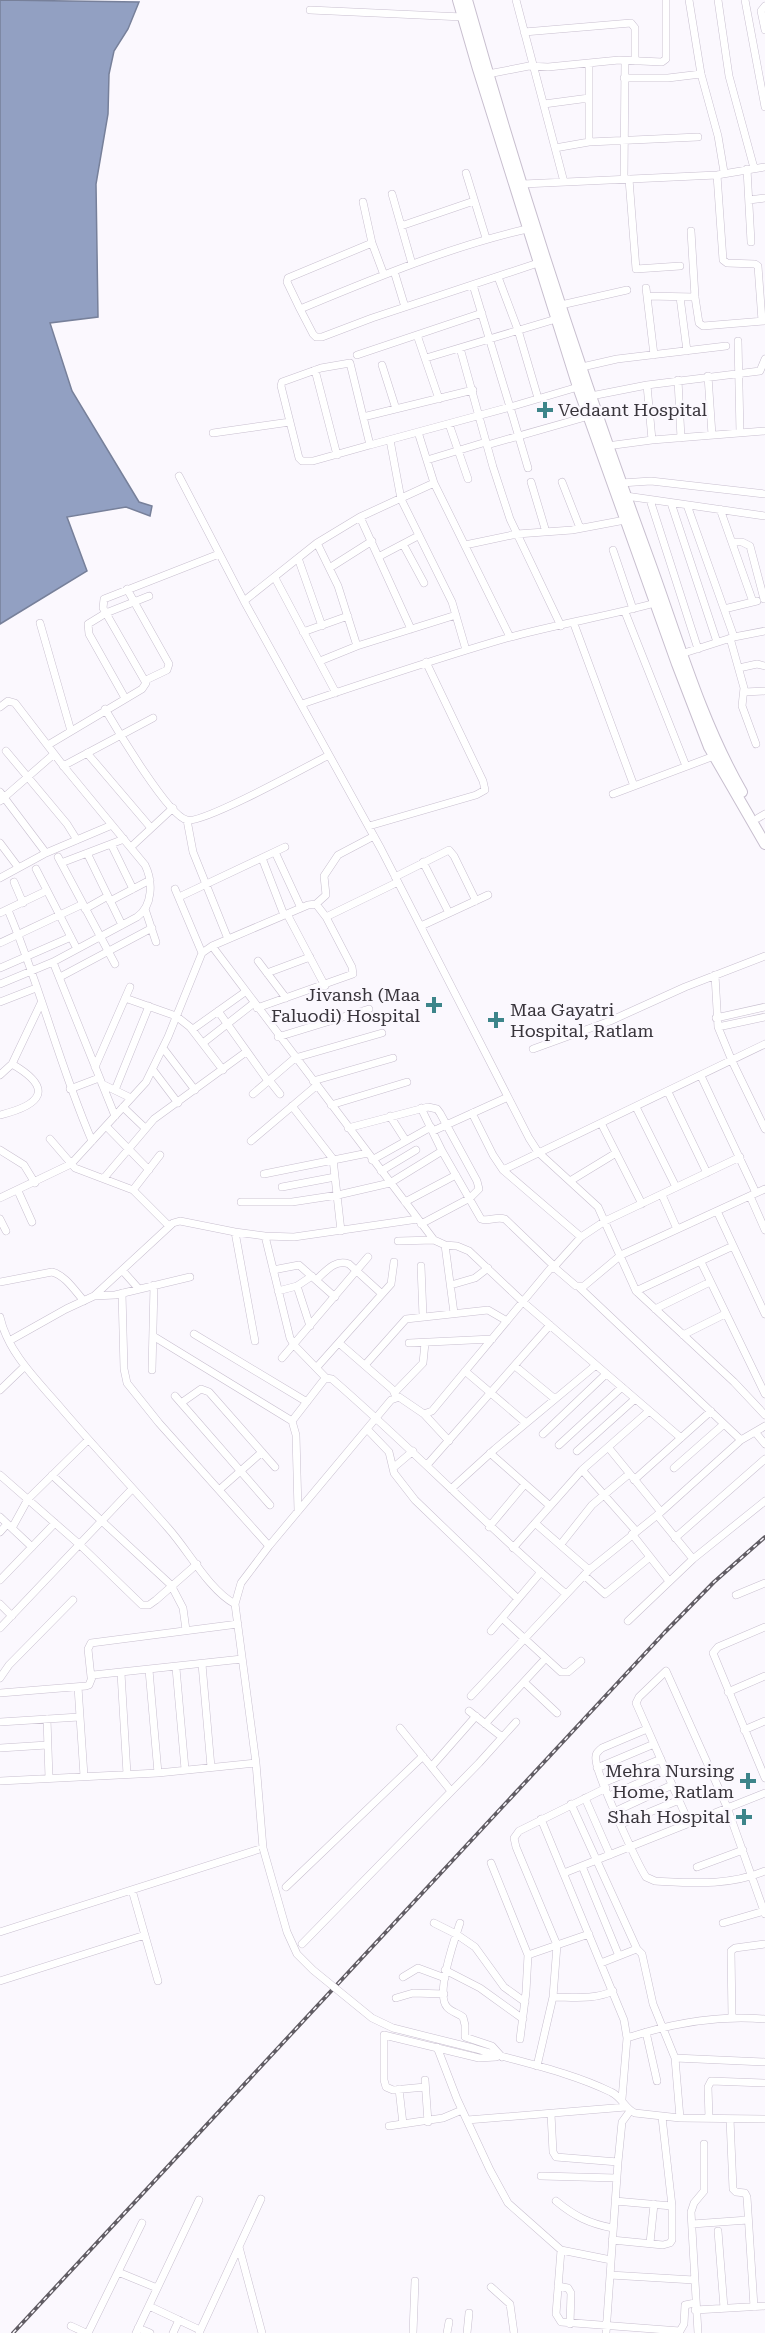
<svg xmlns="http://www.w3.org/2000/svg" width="765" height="2333" font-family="'Roboto Serif',serif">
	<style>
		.water { fill: #92a0c2; stroke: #77809a; stroke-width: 1.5 }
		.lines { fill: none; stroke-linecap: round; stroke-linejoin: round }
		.minor-casing { stroke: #c8bfcf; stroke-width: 8 }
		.highway-casing { stroke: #c8bfcf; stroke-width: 12 }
		.minor { stroke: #fff; stroke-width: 7 }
		.highway { stroke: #fff; stroke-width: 10 }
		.rail-casing { stroke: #615d64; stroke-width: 4 }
		.rail { stroke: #fbf8fe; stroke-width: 1.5; stroke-dasharray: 4.5; stroke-linecap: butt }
		.minor-bridge-casing { stroke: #c8bfcf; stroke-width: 8; stroke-linecap: butt }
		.minor-bridge { stroke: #fff; stroke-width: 7 }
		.poi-dot { fill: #3d858a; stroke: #fbf8fe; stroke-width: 2 }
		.labels { text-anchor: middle; stroke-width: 5; stroke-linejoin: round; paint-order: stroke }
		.poi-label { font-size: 18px; fill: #39353c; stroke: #fbf8fe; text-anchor: end }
	</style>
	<rect width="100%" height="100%" fill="#fbf8fe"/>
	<path class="water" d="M0 0 139 2 128 29 114 51 109 74 108 114 96 184 98 317 50 323 72 391 139 502 152 506 150 516 126 507 67 517 87 571 0 624Z"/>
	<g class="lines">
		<defs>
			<path id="minor" d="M516 0 564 182
				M689 0 701 74 718 136 724 172
				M718 0 729 76 754 168
				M745 0 765 107
				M765 6 761 11 765 30
				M310 10 463 17
				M524 32 631 23 635 28V61
				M589 63V142
				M488 74 529 66 548 67 619 60 662 62 666 59V0
				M624 78H668L701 74
				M544 104 589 98
				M555 148 589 142 698 137
				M747 169 751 242
				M466 173 486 238
				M717 175 723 260 727 263 755 264 758 266 762 321
				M624 179 625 61
				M629 179 636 269 680 266
				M523 184 717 175 765 167
				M392 194 412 264
				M749 200 765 198
				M363 202 372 243 384 275
				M401 226 474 201
				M691 231 695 297 699 323 703 326 764 321
				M372 243 288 278 287 282 300 309C375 278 449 247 527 229
				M394 271 405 307
				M498 277 518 330 538 398
				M473 285 510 407 578 387
				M646 288 654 355
				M647 296 695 297
				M680 297 687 351
				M561 305 627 290
				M300 309 313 334 316 337H322L372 318 538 263
				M417 335 439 399
				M738 341 740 433
				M460 348 493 467 510 519 561 626
				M357 355 482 313
				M426 358 556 319
				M382 365 396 409
				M582 367 617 359 726 346
				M315 370 337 455
				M708 376 712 435
				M678 380 681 438
				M647 385 652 440
				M591 396 647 385 760 371 765 359
				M363 417 473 390
				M449 424 468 479
				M418 432 434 483 510 637
				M213 433 290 422
				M390 440 401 499 452 602 466 650
				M370 445 313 461H302L299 458 281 386 282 382 321 368 350 363 370 445 510 407 528 468
				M487 445 589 416
				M607 446 652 440 765 431
				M427 460 486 442
				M179 476 244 601 381 849 529 1138 538 1152 598 1207 636 1291 734 1382 765 1415
				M531 482 546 532
				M562 482 580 528
				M621 483 651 481 765 494
				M626 496 765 516
				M650 500 698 649
				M671 503 717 642
				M687 505 734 637
				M720 509 753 602
				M360 517 411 629
				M732 542H742L750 546 764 599
				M317 543 338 586 357 646
				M403 544 424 583
				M465 545 517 534 572 530 625 520
				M613 550 633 609
				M380 556 418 536
				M298 558 322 626
				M331 567 372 541
				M275 578 336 693
				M127 589 169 664 167 670 146 680
				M244 601 317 543 360 517 434 483
				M724 609 757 601
				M625 612 686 766
				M40 623 71 731
				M574 624 634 786
				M303 632 348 616
				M730 638 744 688 742 706 756 744
				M681 654 734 637 765 631
				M320 661 357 646 456 615
				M739 668 757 664 765 666
				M745 692 765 691
				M125 698 89 634 88 624 106 613 149 596
				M302 704C370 681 438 658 507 638 557 624 609 616 659 602
				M0 707 8 701 15 703 65 768 145 865C153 881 153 906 137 917L53 962 0 984
				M105 709C116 728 169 817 187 820 203 824 308 766 329 755
				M48 745 142 689 146 683 103 608 104 599 219 554
				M6 751 67 824 77 840
				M87 753 151 828
				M63 766 153 718
				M0 792 46 853
				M613 794 714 756
				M0 801 54 754
				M758 818 765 814
				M187 820 193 852 228 939
				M369 826 476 795 485 790 483 781 426 662
				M0 843 18 867
				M111 844 133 889
				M131 847 173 808
				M275 852 301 908
				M87 853 122 925
				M58 857 115 964
				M262 858 284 915
				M423 862 449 913
				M61 863 124 839
				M36 869 77 949
				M395 877 449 850 454 856 476 901
				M0 878 46 853 112 825
				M14 882 23 903
				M175 889 202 953
				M179 897 285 847
				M110 901 150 880
				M316 904 326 895 324 876 338 855 374 836
				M85 909 108 896
				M145 909 156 942
				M8 910C40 985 59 1065 92 1141
				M0 913 46 891
				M287 914 325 986
				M326 917 398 882
				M421 926 488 895
				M0 943 83 904
				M212 946 434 1240 445 1245 457 1246 469 1251 523 1302 681 1438
				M258 961 286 998
				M53 962 115 1116
				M0 968 71 937
				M267 973 310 957
				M715 975 718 1027 732 1061 765 1129
				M60 977 152 928
				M125 998 176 1016 190 1027 223 1070
				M0 1002 36 988
				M218 1011 268 1081
				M716 1018 765 1007
				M718 1027 765 1017
				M193 1029 245 992
				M278 1037 369 1009
				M203 1043 254 1003
				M163 1048 195 1090
				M533 1049 610 1021 685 987 765 956
				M95 1067 130 987
				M153 1070 178 1103
				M0 1075 12 1064 41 1003
				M701 1076 756 1193
				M269 1080 280 1094
				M313 1081 393 1058
				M102 1084 131 1098
				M70 1089 99 1078
				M115 1090 149 1006
				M668 1092 707 1173
				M253 1094 295 1058 382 1033
				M331 1105 407 1082
				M292 1106 333 1159 341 1231
				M123 1107 145 1128
				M636 1107 676 1187
				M421 1108 442 1151 481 1219C489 1222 496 1216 505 1219L554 1266
				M472 1113 493 1155 503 1170 581 1237
				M0 1115C41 1105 55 1089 12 1064
				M390 1116 406 1141
				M601 1123 642 1204
				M106 1126 149 1170
				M348 1128 428 1107 437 1109 440 1113 477 1181 479 1189 470 1198 421 1224
				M433 1131 508 1097
				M50 1139 75 1168 133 1190 168 1225
				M251 1141 316 1086
				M0 1150 24 1165 35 1183
				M372 1160 431 1127
				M503 1170 765 1044
				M381 1171 416 1150
				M264 1174 368 1153
				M104 1178 154 1119 246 1052
				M570 1181 616 1153
				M282 1187 335 1177
				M133 1190 160 1155
				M18 1191 32 1222
				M662 1195 677 1229
				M750 1196 765 1230
				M0 1198 71 1164 146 1082 168 1037 202 953 212 946 308 905 316 904 326 917 352 967 353 974 257 1008
				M241 1202H292L338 1195 390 1183 442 1151
				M405 1202 456 1175
				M717 1211 765 1314
				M0 1219 6 1231
				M235 1232 255 1341
				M265 1236 290 1338 294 1345 326 1378
				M398 1241 434 1240
				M445 1245 454 1313
				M701 1262 765 1394
				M421 1266 423 1316
				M553 1268 581 1237 605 1221 740 1157
				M122 1270 138 1288
				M273 1270 299 1265 335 1297
				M316 1280C326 1271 335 1259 349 1264L382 1294
				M0 1282 52 1272C65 1275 75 1291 84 1301
				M451 1285 475 1278 488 1268
				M297 1286 310 1326
				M580 1288 741 1440
				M278 1291 297 1286 312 1276
				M636 1291 733 1246
				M122 1293 124 1369 127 1383 159 1423 269 1546
				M94 1296 115 1295 190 1277
				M655 1309 710 1282
				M0 1317C8 1353 38 1381 61 1408 96 1449 133 1488 168 1528 188 1550 209 1590 235 1604
				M194 1334 307 1402
				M683 1335 725 1314
				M153 1336 292 1421 296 1435 298 1511
				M9 1341 66 1309 94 1296 173 1223 180 1221 235 1232 265 1236 294 1237 418 1219
				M339 1343 393 1390 396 1397
				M409 1343 492 1339
				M282 1358 368 1257
				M365 1365 406 1319 488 1310 507 1321
				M515 1366 555 1399
				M317 1367 391 1284 394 1262
				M152 1370 154 1285
				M465 1371 526 1423
				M0 1390 25 1366
				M395 1392 423 1363 425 1343
				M175 1396 270 1505
				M181 1403 201 1389 209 1392 275 1467
				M424 1414 449 1441
				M292 1421 323 1381 326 1378 332 1379C412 1448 485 1525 566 1594
				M367 1429 389 1452 394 1473 415 1500 518 1599
				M755 1432 765 1444
				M543 1434 606 1374
				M559 1445 622 1387
				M608 1447 661 1512
				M577 1451 635 1399
				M490 1453 550 1506
				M427 1465 550 1325
				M393 1468 413 1451
				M674 1468 724 1424
				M582 1470 636 1531
				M0 1475 80 1545 142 1605H149L156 1600 197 1564
				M52 1475 171 1585 183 1608 186 1630
				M634 1480 711 1411
				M451 1489 495 1449 596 1365
				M219 1490 262 1452
				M657 1515 693 1559
				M0 1517 32 1547
				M535 1523 589 1570
				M489 1527 525 1484
				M12 1528 28 1499 88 1440
				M0 1532 7 1524
				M632 1534 669 1581
				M675 1538 765 1459
				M561 1544 592 1505 629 1474
				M513 1548 582 1470 649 1411
				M584 1575 605 1594 650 1557
				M0 1580 55 1523
				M736 1595 765 1583
				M0 1604 12 1616
				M502 1618 561 1672H568L581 1661
				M628 1621 693 1559 765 1501
				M765 1627 718 1647 713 1653 765 1778
				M0 1628 132 1489
				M491 1631 541 1572
				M202 1664 211 1767
				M176 1668 185 1769
				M149 1670 158 1773
				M121 1673 127 1774
				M91 1677 88 1649 91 1643 238 1624
				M0 1678 9 1665 73 1600
				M524 1682 557 1713
				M78 1687 84 1776
				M728 1692 765 1676
				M0 1693 86 1686 89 1685 93 1675 242 1659
				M471 1696 589 1570 661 1512 741 1440 765 1426
				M469 1711 502 1737
				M47 1719 49 1778
				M0 1722 79 1717
				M485 1724 545 1659
				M400 1728 451 1791
				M647 1729 602 1748C597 1752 595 1754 596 1760 596 1774 637 1863 646 1877L655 1881C694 1883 729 1886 765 1871
				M744 1730 765 1721
				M0 1748 47 1745
				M432 1766 476 1716
				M597 1768 654 1744
				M0 1781 158 1773 256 1763
				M603 1783 661 1759
				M609 1796 666 1771
				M585 1798 610 1855
				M571 1804 637 1949
				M616 1811 672 1785
				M541 1819 624 2020 627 2038 622 2099
				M689 1823 636 1703 639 1697 666 1671 727 1807 765 1914
				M621 1824 679 1800
				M491 1863 528 1955 526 1992 520 2039
				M582 1866 619 1956
				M697 1867 743 1850
				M564 1873 765 1793
				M286 1887 423 1756
				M132 1890 158 1981
				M434 1923 456 1934 475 1947 504 1987 525 2002
				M460 1923C455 1938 435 1994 447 2007 451 2012 458 2013 463 2017L465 2025V2037L492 2046 502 2057
				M723 1923 764 1911
				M0 1932 263 1848 256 1763 235 1604 241 1583 269 1546 391 1400 399 1397 424 1414 432 1411 550 1269 555 1268 576 1286H584L621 1255 765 1189
				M302 1944 479 1763 516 1722
				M528 1955 589 1934
				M601 1963 634 1950 637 1949 642 1954 653 2004 675 2058 680 2118
				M445 1970 480 1988 523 2019
				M403 1977 418 1968 445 1978
				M0 1981 145 1935
				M553 1997C573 1997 594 2000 613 1991
				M396 1998 413 1993 444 1994
				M732 2018 731 1951 735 1948 765 1944
				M646 2032 657 2081
				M627 2038C672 2023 718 2015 765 2019
				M437 2047 457 2099 490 2170 508 2203 561 2250 611 2260
				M473 2048C519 2062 568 2071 611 2092 622 2097 625 2109 635 2113L680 2118 765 2119
				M675 2058 765 2062
				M537 2066 553 1997 557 1945 516 1847 514 1838 519 1831 606 1788
				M425 2080 428 2122
				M425 2087 393 2090 386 2087 384 2080V2035L479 2058 496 2057
				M399 2089 403 2124
				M551 2114 553 2152 556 2157 618 2162
				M709 2118 708 2087 711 2081 765 2083
				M730 2119 733 2189 736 2192 745 2193 747 2197 754 2307
				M467 2120 626 2107
				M389 2126 443 2118 462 2110
				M541 2176 617 2178
				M556 2201C574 2216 590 2224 613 2228
				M615 2201 672 2206
				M692 2224 748 2220
				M718 2231 724 2308
				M612 2240 663 2245 670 2243 672 2240V2206L662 2117
				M650 2243 654 2204
				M239 2247 262 2333
				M561 2250 556 2314 561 2322 680 2331 684 2324 685 2305 695 2303
				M118 2272 157 2288
				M610 2275 694 2280
				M558 2286 568 2288 571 2293 570 2324
				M491 2287 510 2304 514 2333
				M149 2306 200 2330
				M695 2310 765 2306
				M71 2326 86 2333
				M138 2328 150 2333
				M88 2333 142 2223
				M136 2333 199 2200
				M173 2333 179 2320
				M199 2333 261 2199
				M413 2333 415 2281
				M447 2333 449 2322
				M467 2333 469 2313
				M606 2333 618 2162 622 2122 630 2111
				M698 2333 691 2212 694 2203 704 2191V2144"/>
			<path id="highway" d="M458 0 478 69 578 387 677 664 709 747 765 844
				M467 0C520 188 581 374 648 557 677 636 700 719 742 792"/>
		</defs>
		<use href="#minor" class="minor-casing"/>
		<use href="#highway" class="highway-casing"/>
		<use href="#minor" class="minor"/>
		<use href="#highway" class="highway"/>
		<defs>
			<path id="rail" d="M13 2333 665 1632 714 1582 765 1537"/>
		</defs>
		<use href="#rail" class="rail-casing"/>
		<use href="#rail" class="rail"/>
		<defs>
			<path id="minor-bridge" d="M263 1848 287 1932 297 1954 313 1970 372 2018 393 2028 473 2048"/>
		</defs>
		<use href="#minor-bridge" class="minor-bridge-casing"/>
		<use href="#minor-bridge" class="minor-bridge"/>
	</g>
	<g class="poi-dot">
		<path d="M542 401h6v6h6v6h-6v6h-6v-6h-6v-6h6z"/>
		<path d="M431 996h6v6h6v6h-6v6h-6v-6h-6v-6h6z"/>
		<path d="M493 1011h6v6h6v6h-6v6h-6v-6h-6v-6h6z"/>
		<path d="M745 1772h6v6h6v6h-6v6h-6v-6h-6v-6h6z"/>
		<path d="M741 1808h6v6h6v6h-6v6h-6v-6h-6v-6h6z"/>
	</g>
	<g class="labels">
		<g class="poi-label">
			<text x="558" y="416" text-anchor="start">Vedaant Hospital</text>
			<text x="420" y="1001">Jivansh (Maa<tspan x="420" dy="21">Faluodi) Hospital</tspan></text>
			<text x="510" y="1016" text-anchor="start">Maa Gayatri<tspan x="510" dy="21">Hospital, Ratlam</tspan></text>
			<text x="734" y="1777">Mehra Nursing<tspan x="734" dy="21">Home, Ratlam</tspan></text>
			<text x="730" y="1823">Shah Hospital</text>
		</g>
	</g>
</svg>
